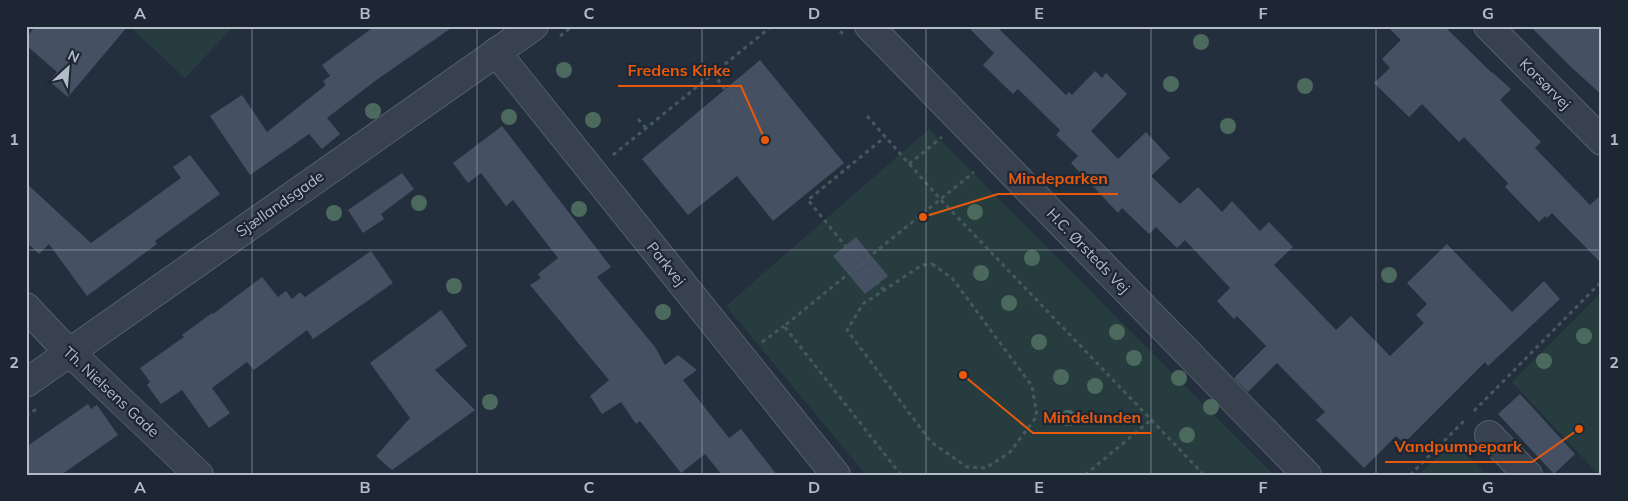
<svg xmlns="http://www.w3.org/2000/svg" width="1628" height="501" font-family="Mulish,sans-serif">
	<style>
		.green { fill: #263c3f }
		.building { fill: #455162 }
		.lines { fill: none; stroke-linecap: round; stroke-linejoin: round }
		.minor-casing { stroke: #565f6c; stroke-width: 30 }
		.tertiary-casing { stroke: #565f6c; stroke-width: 30 }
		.path { stroke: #44595c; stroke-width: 3; stroke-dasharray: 4 4; stroke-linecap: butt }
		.minor { stroke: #38414e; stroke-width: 28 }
		.tertiary { stroke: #38414e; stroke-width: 28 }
		.tree { fill: #4b6a5d }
		.grid { fill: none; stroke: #b4bcc9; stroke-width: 1; stroke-opacity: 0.55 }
		.labels { text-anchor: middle; stroke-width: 4.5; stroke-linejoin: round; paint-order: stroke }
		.street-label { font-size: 15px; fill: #b4bcc9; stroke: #1d2633 }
		.leader { fill: none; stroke: #e8590c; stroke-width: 2 }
		.callout-dot { fill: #e8590c; stroke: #1d2633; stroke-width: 2 }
		.callout-label { font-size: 16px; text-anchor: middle; font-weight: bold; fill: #e8590c; stroke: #1d2633; stroke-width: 4.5; stroke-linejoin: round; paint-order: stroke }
		.neatline { fill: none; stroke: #b4bcc9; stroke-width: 2 }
		.grid-label { font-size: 16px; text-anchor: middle; font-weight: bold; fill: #b4bcc9 }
	</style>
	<rect width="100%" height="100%" fill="#242f3e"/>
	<path class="green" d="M129 26H234L185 78Z
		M929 129 1274 475H866L726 306Z
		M1602 292V475H1599L1512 382Z
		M1453 441 1488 475H1418Z"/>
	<path class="building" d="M36 26H128L68 97 49 81 57 72 26 45V37Z
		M375 26H454L375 81 327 118 340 134 322 149 309 134 250 175 210 116 242 95 267 132 326 85 323 81 330 76 322 65Z
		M967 26H996L1066 95 1069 92 1072 95 1095 71 1102 78 1106 73 1127 94 1091 131 1118 159 1146 132 1170 158 1151 176 1180 204 1198 187 1222 212 1232 201 1260 231 1269 222 1293 247 1274 265 1336 330 1351 316 1390 356 1424 323 1416 315 1427 304 1407 283 1447 244 1512 312 1544 281 1560 299 1488 366 1485 362 1404 443 1396 436 1364 468 1316 420 1325 412 1277 363 1248 392 1234 378 1266 346 1237 316 1234 319 1217 301 1230 288 1185 240 1177 248 1156 227 1149 234 1122 208 1118 213 1071 163 1078 156 1056 135 1060 130 1018 89 1013 94 983 65 994 53Z
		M1387 26H1444L1492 73V72L1511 89 1500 100 1541 142 1535 148 1590 205 1602 194V264L1552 213 1547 218 1545 216 1539 222 1505 187 1508 183 1464 137 1459 142 1422 104 1409 117 1374 83 1390 68 1382 59 1401 40Z
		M1530 26H1595L1602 32V95L1571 67Z
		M760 60 844 163 773 221 737 176 688 215 642 159Z
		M502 126 611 267 597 277 655 347 665 365 678 355 697 370 683 380 729 438 741 429 777 475H722L705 454 681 473 640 421 636 424 621 402 602 414 590 396 609 380 530 285 541 278 538 274 558 258 513 200 506 206 481 173 468 183 453 163Z
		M190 155 220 194 155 241 157 244 87 296 49 244 39 254 26 242V183L91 243 181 178 173 167Z
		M402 173 414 189 381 214 384 219 363 233 348 210Z
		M856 237 888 276 865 294 833 256Z
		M371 251 393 283 313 339 307 330 254 370 247 362 212 388 230 413 209 428 182 390 161 404 147 385 150 382 140 368 184 337 182 335 212 313 213 314 262 277 278 297 286 291 292 299 300 292 305 297Z
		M441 310 467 346 435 370 475 410 392 470 376 456 410 418 370 363Z
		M1520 394 1575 454 1554 474 1498 414Z
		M88 404 91 409 97 405 118 435 61 475H26V447Z"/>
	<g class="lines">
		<defs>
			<path id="minor" d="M1488 26 1602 141
				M496 52 836 475
				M26 307 56 339 199 475
				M1489 435 1528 475"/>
			<path id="tertiary" d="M869 26 1307 475
				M26 383 534 26"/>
		</defs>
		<use href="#minor" class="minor-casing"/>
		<use href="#tertiary" class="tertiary-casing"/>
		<path class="path" d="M834 26 843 34
			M560 36 573 26
			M713 73 741 112
			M867 116 941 200 1204 475
			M638 119 646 128
			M613 155 772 26
			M909 164 942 137
			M932 264 952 278 1032 386 1037 416 1010 452 986 468 967 467 931 442 847 330 863 304 922 265Z
			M884 290 842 242 808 200 885 137
			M762 342 784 326
			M1474 411 1602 281
			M26 416 38 408
			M901 475 784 326 974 172
			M1085 475 1151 420
			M1410 475 1466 419"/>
		<use href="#minor" class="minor"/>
		<use href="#tertiary" class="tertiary"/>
	</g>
	<g class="tree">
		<circle cx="1201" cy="42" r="8"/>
		<circle cx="564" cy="70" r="8"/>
		<circle cx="1171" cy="84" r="8"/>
		<circle cx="1305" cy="86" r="8"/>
		<circle cx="373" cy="111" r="8"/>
		<circle cx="509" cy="117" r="8"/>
		<circle cx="593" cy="120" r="8"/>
		<circle cx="1228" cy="126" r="8"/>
		<circle cx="419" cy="203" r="8"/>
		<circle cx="579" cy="209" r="8"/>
		<circle cx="975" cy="212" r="8"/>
		<circle cx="334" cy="213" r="8"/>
		<circle cx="1032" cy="258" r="8"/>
		<circle cx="981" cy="273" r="8"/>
		<circle cx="1389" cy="275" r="8"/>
		<circle cx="454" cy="286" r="8"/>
		<circle cx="1009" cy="303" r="8"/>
		<circle cx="663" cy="312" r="8"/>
		<circle cx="1117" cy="332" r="8"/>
		<circle cx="1584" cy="336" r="8"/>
		<circle cx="1039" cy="342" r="8"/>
		<circle cx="1134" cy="358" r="8"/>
		<circle cx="1544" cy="361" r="8"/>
		<circle cx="1061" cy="377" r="8"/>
		<circle cx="1179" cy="378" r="8"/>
		<circle cx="1095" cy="386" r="8"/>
		<circle cx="490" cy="402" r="8"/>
		<circle cx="1211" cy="407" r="8"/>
		<circle cx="1068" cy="418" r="8"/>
		<circle cx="1187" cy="435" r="8"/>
	</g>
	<path class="grid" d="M252 26V475M477 26V475M702 26V475M926 26V475M1151 26V475M1376 26V475M26 250H1602"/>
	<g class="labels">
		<g class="street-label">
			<text transform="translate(1545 84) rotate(45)" y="5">Korsørvej</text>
			<text transform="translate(280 204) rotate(-35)" y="5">Sjællandsgade</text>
			<text transform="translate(1088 251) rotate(46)" y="5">H.C. Ørsteds Vej</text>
			<text transform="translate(666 264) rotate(51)" y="5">Parkvej</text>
			<text transform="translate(111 392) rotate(43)" y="5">Th. Nielsens Gade</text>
		</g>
	</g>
	<path class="leader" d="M765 140L741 86H618M923 217L998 194H1118M963 375L1033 433H1151M1579 429L1532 462H1385"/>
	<g class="callout-dot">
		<circle cx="765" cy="140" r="5"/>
		<circle cx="923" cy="217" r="5"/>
		<circle cx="963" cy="375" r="5"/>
		<circle cx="1579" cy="429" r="5"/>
	</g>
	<g class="callout-label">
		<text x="679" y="76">Fredens Kirke</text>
		<text x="1058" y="184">Mindeparken</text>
		<text x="1092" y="423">Mindelunden</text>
		<text x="1458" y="452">Vandpumpepark</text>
	</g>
	<rect width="1628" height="501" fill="none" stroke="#1d2633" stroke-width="55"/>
	<g transform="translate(68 68) rotate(26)" stroke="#1d2633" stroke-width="4" paint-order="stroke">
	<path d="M0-4L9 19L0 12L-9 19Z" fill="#b4bcc9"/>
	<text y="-8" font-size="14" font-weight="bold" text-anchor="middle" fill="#b4bcc9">N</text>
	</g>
	<rect x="28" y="28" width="1572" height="446" class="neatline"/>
	<g class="grid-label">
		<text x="140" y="19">A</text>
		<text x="365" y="19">B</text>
		<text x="589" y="19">C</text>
		<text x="814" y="19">D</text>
		<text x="1039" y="19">E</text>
		<text x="1263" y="19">F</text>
		<text x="1488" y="19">G</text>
		<text x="14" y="145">1</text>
		<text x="1614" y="145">1</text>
		<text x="14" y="368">2</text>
		<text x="1614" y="368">2</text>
		<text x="140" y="493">A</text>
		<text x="365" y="493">B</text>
		<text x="589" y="493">C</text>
		<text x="814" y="493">D</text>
		<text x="1039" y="493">E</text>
		<text x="1263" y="493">F</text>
		<text x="1488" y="493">G</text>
	</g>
</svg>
